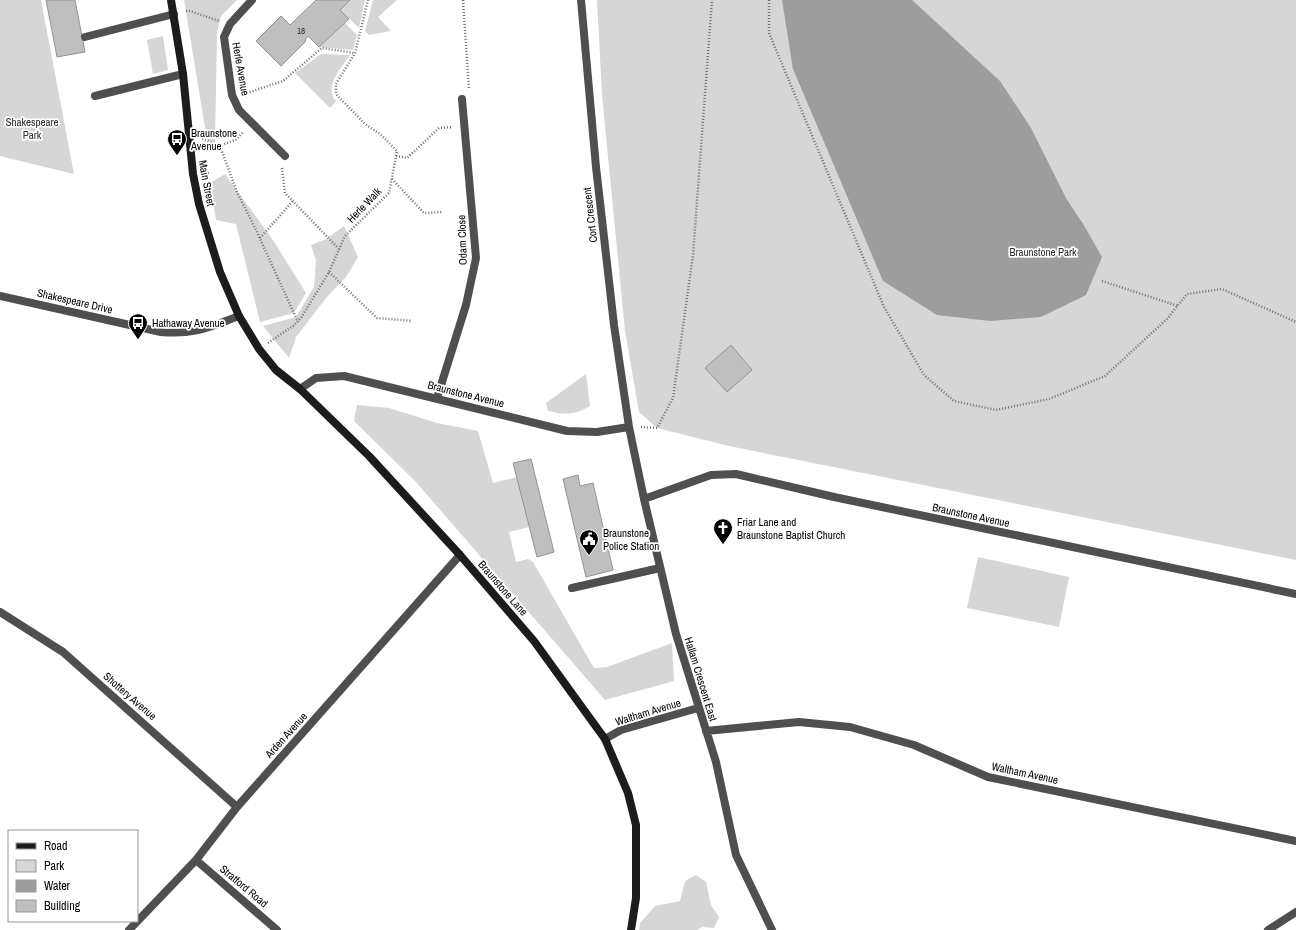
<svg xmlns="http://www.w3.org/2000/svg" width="1296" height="930" font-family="'Archivo Narrow',sans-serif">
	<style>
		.green { fill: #d6d6d6 }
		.water { fill: #9d9d9d }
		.building { fill: #bfbfbf; stroke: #939393 }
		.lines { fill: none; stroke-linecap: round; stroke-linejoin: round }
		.path { stroke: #717171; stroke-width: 2.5; stroke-dasharray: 1 2; stroke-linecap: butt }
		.lane { stroke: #4f4f4f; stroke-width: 8 }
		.street { stroke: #4f4f4f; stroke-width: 8 }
		.secondary { stroke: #1c1c1c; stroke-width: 8 }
		.labels { text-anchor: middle; stroke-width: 3.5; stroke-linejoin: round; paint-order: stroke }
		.number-label { font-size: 9px; fill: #303030 }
		.street-label { font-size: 11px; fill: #000; stroke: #fff }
		.park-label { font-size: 11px; fill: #2d2d2d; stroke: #fff }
		.poi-label { font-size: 11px; fill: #000; stroke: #fff; text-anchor: start }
	</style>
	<rect width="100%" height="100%" fill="#fff"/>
	<path class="green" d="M0 0H41L74 174 0 156Z
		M184 0H237L221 16 217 33 215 144 207 140Z
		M350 0H365L359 28 340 10Z
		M373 0H397L378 17 391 31 369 35 365 31Z
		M597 0H1296V560L729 446 657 428 639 412 625 331 602 95Z
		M344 22 357 35 353 50 319 47Z
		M163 36 168 70 153 74 147 40Z
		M321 54 350 55C342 67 323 87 336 101L330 108 295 73Z
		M225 174 273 240 306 293 294 313 260 322 236 224 216 220 210 183Z
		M344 226 358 257 346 277 326 298 296 337 289 358 263 326 296 317 314 287 316 260 311 245 326 239Z
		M586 374 590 406C575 415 565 415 548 411L546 403Z
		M357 405 389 408 437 423 478 431 493 483 517 477 529 527 509 532 516 562 528 559 533 562 594 668 607 667 672 643 674 681 605 700 416 482 354 421Z
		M978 557 1069 577 1059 627 967 608Z
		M696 875 706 882 711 905 719 917 714 928 702 927 697 930H639L640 923 655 906 680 901 685 881Z"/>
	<path class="water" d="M782 0H912L1000 81 1031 128 1066 198 1085 227 1102 257 1086 295 1041 317 990 321 937 315 883 281 793 69Z"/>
	<path class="building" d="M46 0H75L85 52 57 57Z
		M316 0H350L340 10 349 19 319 47 308 36 305 40 306 41 281 66 256 41 281 16 290 25Z
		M731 345 752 370 727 392 705 368Z
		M531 459 554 552 537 557 513 463Z
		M578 475 580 486 593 483 613 570 586 577 563 479Z"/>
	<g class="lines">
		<path class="path" d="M463 0 469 89
			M769 0V33L884 307 924 375 954 401 996 410 1049 399 1105 376 1167 319 1187 294 1222 289 1296 322
			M186 11H190L219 21
			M244 94 283 81 322 48 355 53
			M202 139 220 146 237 139 243 132
			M220 146 237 192 256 230 298 322
			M396 156 407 158 439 128 453 127
			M282 168 285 193 340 250
			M392 179 424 213 443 212
			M260 238 293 201
			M329 272 377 318 412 321
			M1102 281 1178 306
			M268 343 293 326 301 318 329 272 345 236 389 193 397 151 380 134 365 124 336 94V84L355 53 368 0
			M641 427 657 428 673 398 693 255 712 0"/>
		<path class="lane" d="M85 37 174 14
			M95 96 183 74
			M572 588 660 568"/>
		<path class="street" d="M252 0 230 24 224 37 232 95 239 110 285 156
			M581 0 596 167 614 325 629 427 644 499 676 634 716 762 736 855 772 930
			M0 296 161 332C194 335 209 327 239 316
			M300 389 316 378 344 376 567 431 597 432 629 427
			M437 398 466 305 476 258 462 99
			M644 499 711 475 736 474 834 497 1296 594
			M0 612 63 652 237 807
			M706 731 799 722 850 727 914 745 988 777 1296 841
			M605 739 621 730 698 708
			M196 860 277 930
			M129 930 196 860 237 807 460 555
			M1268 930 1296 912"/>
		<path class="secondary" d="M171 0 183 74 193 174 199 204 220 272 239 316 259 349 276 370 300 389 369 456 460 555 534 641 605 739 628 793 636 825V898L631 930"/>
	</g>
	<defs>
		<symbol id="bus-pin" viewBox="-11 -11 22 30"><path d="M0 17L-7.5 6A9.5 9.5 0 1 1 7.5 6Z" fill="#000" stroke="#fff"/><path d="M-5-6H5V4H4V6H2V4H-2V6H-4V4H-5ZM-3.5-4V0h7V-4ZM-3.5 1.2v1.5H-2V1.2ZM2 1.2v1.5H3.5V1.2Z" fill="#fff"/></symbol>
		<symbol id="church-pin" viewBox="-11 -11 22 30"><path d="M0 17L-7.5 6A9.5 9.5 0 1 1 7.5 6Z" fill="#000" stroke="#fff"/><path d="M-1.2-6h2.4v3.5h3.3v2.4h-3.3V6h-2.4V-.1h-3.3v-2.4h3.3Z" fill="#fff"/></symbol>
		<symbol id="civic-pin" viewBox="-11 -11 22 30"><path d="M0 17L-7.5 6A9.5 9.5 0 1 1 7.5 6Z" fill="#000" stroke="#fff"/><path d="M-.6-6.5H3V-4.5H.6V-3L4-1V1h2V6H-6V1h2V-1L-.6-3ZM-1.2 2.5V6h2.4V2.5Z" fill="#fff"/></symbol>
	</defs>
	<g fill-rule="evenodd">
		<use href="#bus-pin" x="166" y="128" width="22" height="30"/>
		<use href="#bus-pin" x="127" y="312" width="22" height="30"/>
		<use href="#church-pin" x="712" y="517" width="22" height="30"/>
		<use href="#civic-pin" x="578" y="528" width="22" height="30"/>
	</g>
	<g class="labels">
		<g class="number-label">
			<text x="301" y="34">18</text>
		</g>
		<g class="street-label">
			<text transform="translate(241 69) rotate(80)" y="4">Herle Avenue</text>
			<text transform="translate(207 183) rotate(79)" y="4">Main Street</text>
			<text transform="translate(364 205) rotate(-46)" y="4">Herle Walk</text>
			<text transform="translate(590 215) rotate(-97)" y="4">Cort Crescent</text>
			<text transform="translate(462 240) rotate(-92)" y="4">Odam Close</text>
			<text transform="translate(75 301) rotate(13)" y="4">Shakespeare Drive</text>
			<text transform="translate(466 394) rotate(14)" y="4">Braunstone Avenue</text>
			<text transform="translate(971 515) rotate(12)" y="4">Braunstone Avenue</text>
			<text transform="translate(503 588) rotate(49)" y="4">Braunstone Lane</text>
			<text transform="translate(701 679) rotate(73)" y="4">Hallam Crescent East</text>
			<text transform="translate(130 696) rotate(41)" y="4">Shottery Avenue</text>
			<text transform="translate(648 712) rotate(-17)" y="4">Waltham Avenue</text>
			<text transform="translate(286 735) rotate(-48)" y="4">Arden Avenue</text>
			<text transform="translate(1025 773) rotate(12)" y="4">Waltham Avenue</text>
			<text transform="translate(244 886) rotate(40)" y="4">Stratford Road</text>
		</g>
		<g class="park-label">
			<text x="32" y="126">Shakespeare<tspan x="32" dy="13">Park</tspan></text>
			<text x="1043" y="256">Braunstone Park</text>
		</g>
		<g class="poi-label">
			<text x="191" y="137">Braunstone<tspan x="191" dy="13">Avenue</tspan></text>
			<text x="152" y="327">Hathaway Avenue</text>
			<text x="737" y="526">Friar Lane and<tspan x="737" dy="13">Braunstone Baptist Church</tspan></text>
			<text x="603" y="537">Braunstone<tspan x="603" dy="13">Police Station</tspan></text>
		</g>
	</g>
	<rect x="8" y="830" width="130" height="92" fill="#ffffff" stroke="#999999"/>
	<rect x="16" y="843" width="20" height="6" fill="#1c1c1c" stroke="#999999"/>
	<text x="44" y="850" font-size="12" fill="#000000">Road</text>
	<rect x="16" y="860" width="20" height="12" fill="#d6d6d6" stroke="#999999"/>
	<text x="44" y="870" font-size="12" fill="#000000">Park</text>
	<rect x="16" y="880" width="20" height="12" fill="#9d9d9d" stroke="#999999"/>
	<text x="44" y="890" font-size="12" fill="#000000">Water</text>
	<rect x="16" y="900" width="20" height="12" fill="#bfbfbf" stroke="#999999"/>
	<text x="44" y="910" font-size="12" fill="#000000">Building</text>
</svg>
